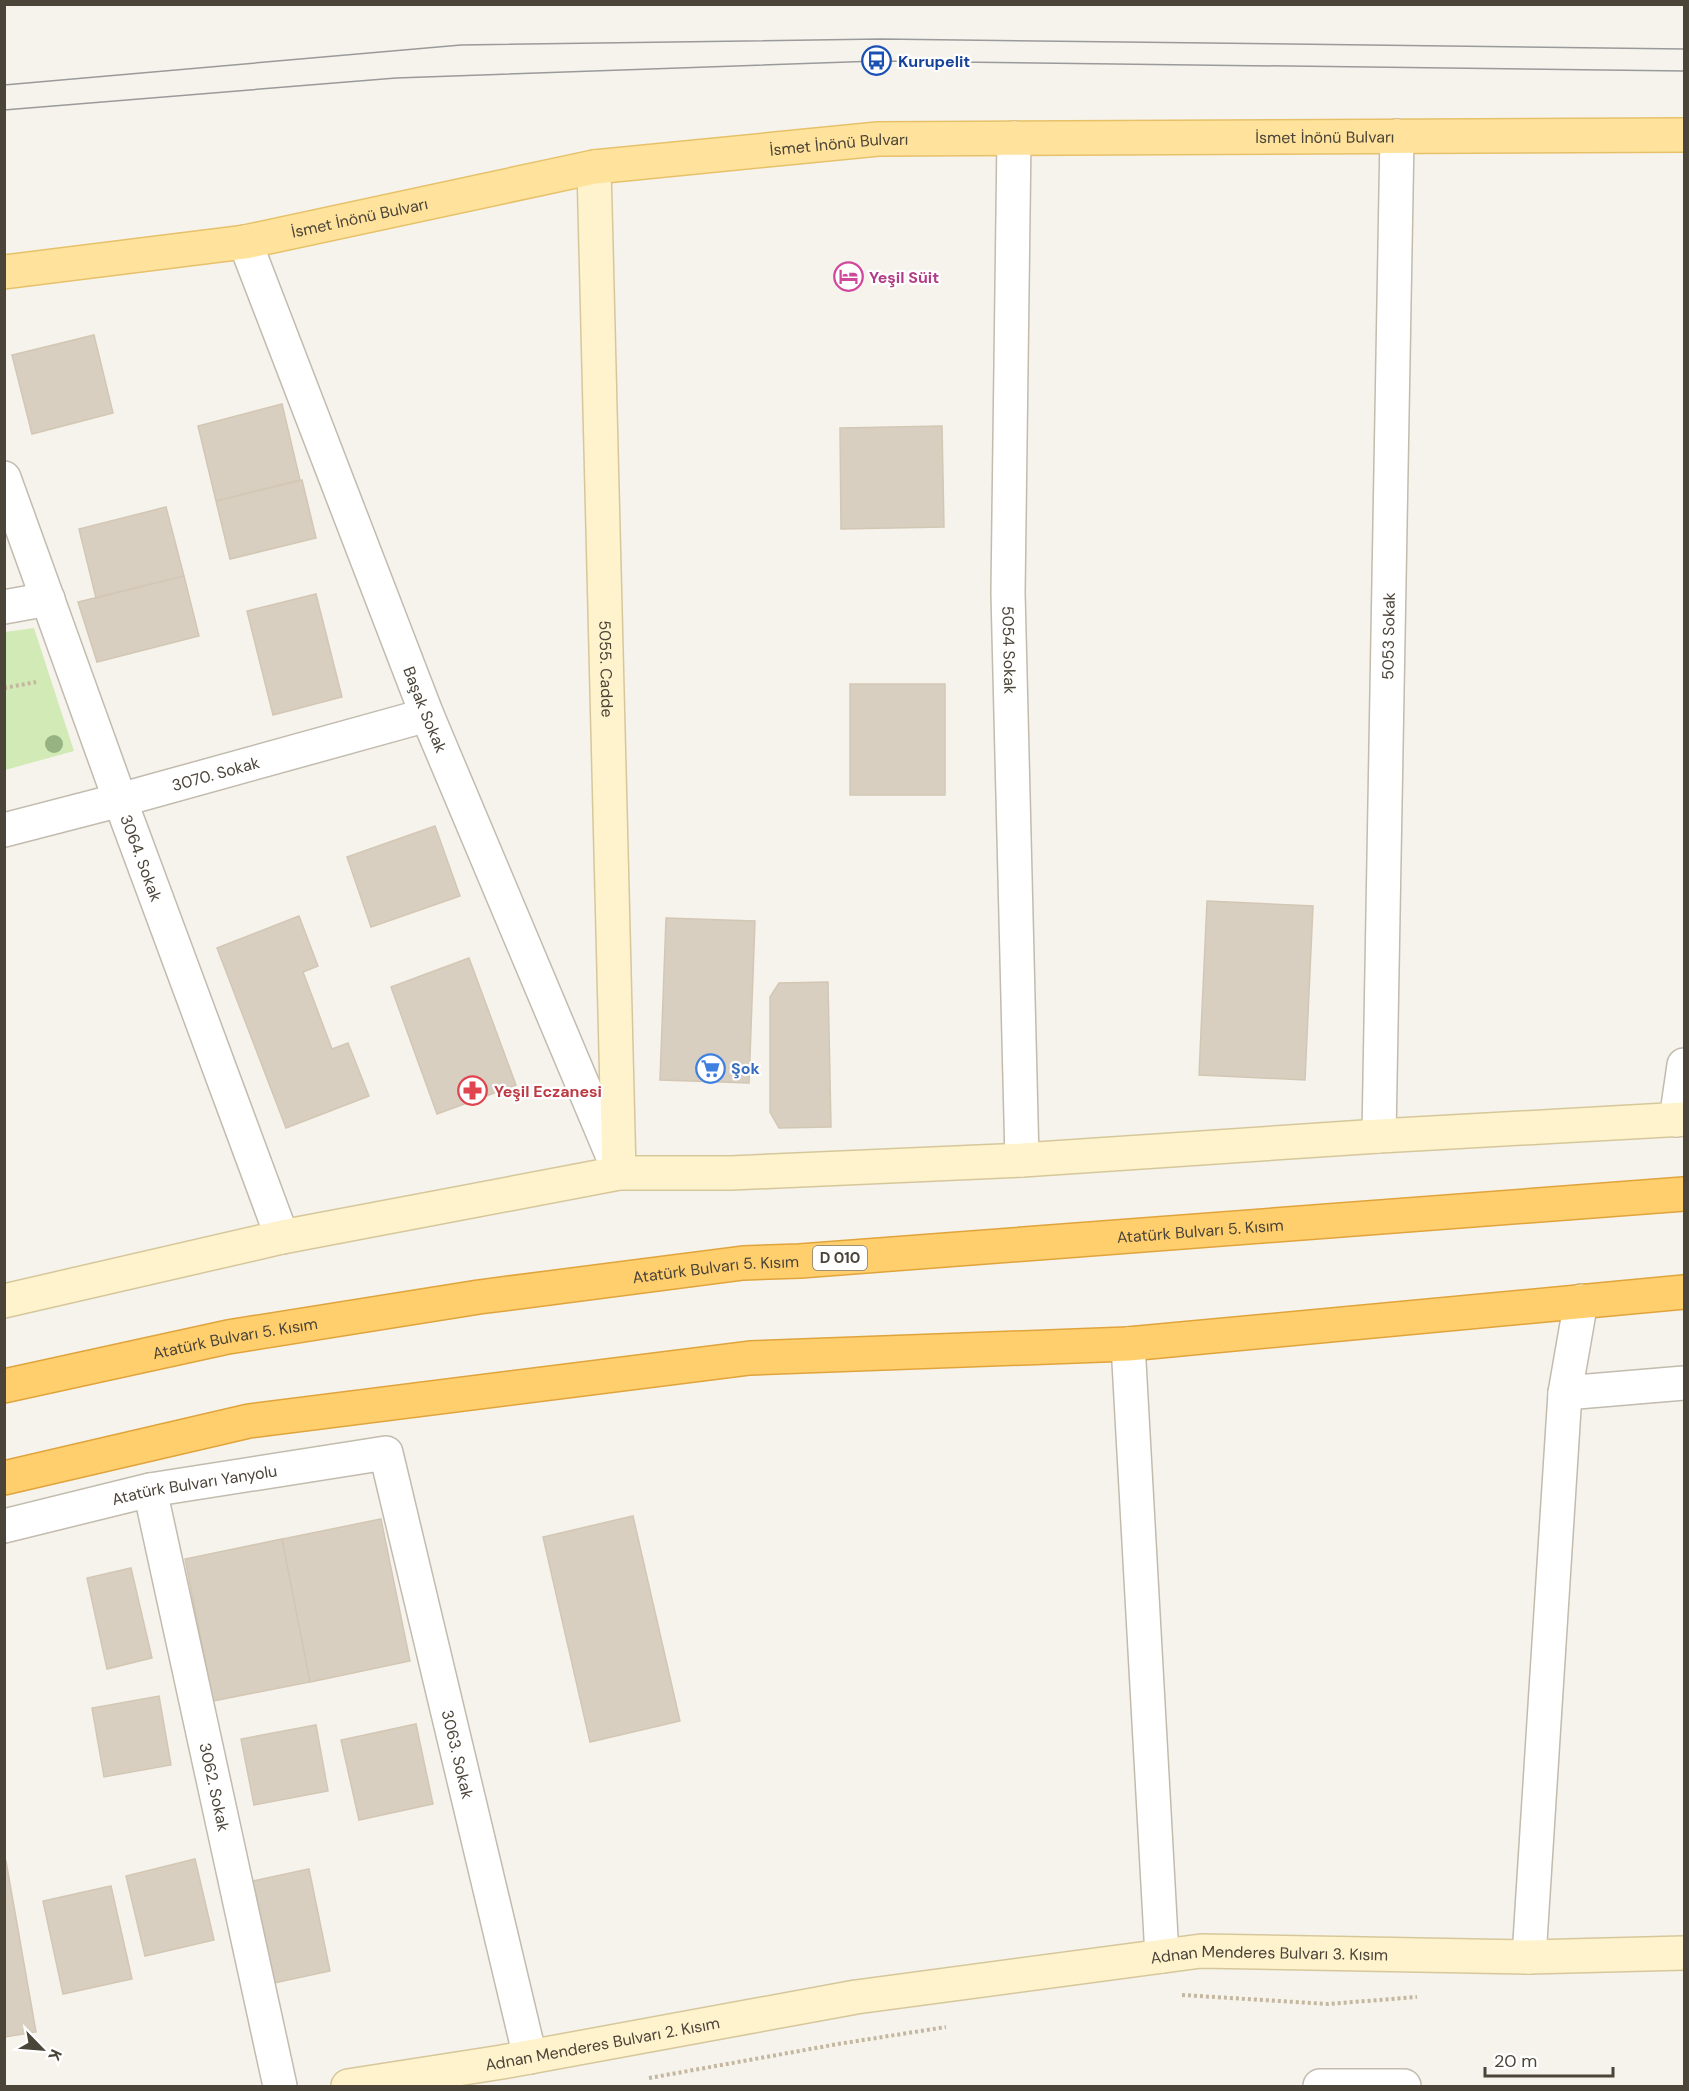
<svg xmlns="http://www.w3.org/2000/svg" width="1689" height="2091" font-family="'DM Sans',sans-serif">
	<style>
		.green { fill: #d2eab5 }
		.building { fill: #d8cfc1; stroke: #d3c7b4; stroke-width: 1.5 }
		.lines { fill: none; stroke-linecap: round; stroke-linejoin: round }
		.street-casing { stroke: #c2bbae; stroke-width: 36 }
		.secondary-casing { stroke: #d6c79b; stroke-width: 36 }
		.primary-casing { stroke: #e6c16a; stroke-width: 36 }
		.highway-casing { stroke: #e0a43c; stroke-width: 36 }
		.path { stroke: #c4b79f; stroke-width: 4; stroke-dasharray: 3 3; stroke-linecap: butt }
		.street { stroke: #fff; stroke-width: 33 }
		.secondary { stroke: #fff3cd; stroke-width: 33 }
		.primary { stroke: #ffe39c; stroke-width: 33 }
		.highway { stroke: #ffcf6e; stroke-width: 33 }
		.tram { stroke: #9a9a9a; stroke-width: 1.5 }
		.tree { fill: #97b381 }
		.labels { text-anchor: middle; stroke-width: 4.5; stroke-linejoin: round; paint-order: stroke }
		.shield { fill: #fff; stroke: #817c74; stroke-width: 1.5 }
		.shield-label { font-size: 15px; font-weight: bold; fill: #4b4439 }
		.transit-label { font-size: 16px; font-weight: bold; fill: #164399; stroke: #fff; text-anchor: start }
		.street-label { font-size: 16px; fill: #4b4439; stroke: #fff }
		.hotel-label { font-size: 16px; font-weight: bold; fill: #b23c85; stroke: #fff; text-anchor: start }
		.shop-label { font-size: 16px; font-weight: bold; fill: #366cbe; stroke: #fff; text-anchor: start }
		.health-label { font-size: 16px; font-weight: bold; fill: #be3a42; stroke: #fff; text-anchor: start }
	</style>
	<rect width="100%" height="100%" fill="#f6f3ec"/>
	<path class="green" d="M34 628 74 751 5 770V632Z"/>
	<path class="building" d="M94 335 113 413 32 434 12 355Z
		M282 404 300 480 216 501 198 426Z
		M942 426 944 527 841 529 840 428Z
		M302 480 316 538 230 559 216 501Z
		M166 507 184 576 96 598 79 529Z
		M184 576 199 636 97 662 78 602Z
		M316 594 342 697 273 715 247 611Z
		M850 684H945V795H850Z
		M435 826 460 896 371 927 347 857Z
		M1207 901 1313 906 1305 1080 1199 1075Z
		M299 916 318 966 303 972 332 1049 348 1043 369 1096 286 1128 217 948Z
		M666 918 755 921 749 1083 660 1080Z
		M469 958 516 1085 437 1114 391 987Z
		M828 982 831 1127 779 1128 770 1112V997L779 983Z
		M633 1516 680 1721 590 1742 543 1537Z
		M381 1519 410 1661 310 1682 282 1539Z
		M282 1539 310 1682 213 1701 185 1559Z
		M131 1568 152 1658 107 1669 87 1578Z
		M159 1696 171 1765 104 1777 92 1708Z
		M416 1724 433 1804 359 1820 341 1740Z
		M316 1725 328 1791 254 1805 241 1739Z
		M195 1859 214 1940 145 1956 126 1876Z
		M4 1861H6L36 2032 4 2037Z
		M309 1869 330 1971 269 1984 248 1882Z
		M111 1886 132 1979 63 1994 43 1901Z"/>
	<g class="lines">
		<defs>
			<g id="street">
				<path id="s1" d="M1014 138 1008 593 1022 1160"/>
				<path id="s2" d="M245 242 427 715 619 1171"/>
				<path id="s3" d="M4 478 120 800 282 1237"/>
				<path d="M4 607 48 599"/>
				<path id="s4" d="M4 830 120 800 427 715"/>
				<path d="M1676 1120 1684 1065"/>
				<path id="s5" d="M1379 1136 1397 136"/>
				<path d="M1128 1344 1162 1956"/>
				<path d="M1565 1393 1684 1383"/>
				<path id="s6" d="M150 1490 280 2086"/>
				<path id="s7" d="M4 1526 150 1490 386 1453 530 2057"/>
				<path d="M1529 1957 1565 1393 1581 1301"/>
				<path d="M1320 2086H1404"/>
			</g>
			<g id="secondary">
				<path id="s8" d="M594 167 619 1173"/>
				<path d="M4 1301 282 1237 619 1173H731L1022 1160 1379 1136 1684 1119"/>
				<path id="s9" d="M348 2086 502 2062 856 1997 1201 1951 1529 1957 1684 1953"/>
			</g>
			<g id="primary">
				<path id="s10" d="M4 272 245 242 594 167 878 139 1684 135"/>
			</g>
			<g id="highway">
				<path id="s11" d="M4 1386 228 1337 479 1297 743 1263 800 1261 1684 1194"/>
				<path d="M4 1478 249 1421 750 1358 1128 1344 1684 1292"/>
			</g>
		</defs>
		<use href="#street" class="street-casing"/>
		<use href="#secondary" class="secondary-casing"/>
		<use href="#primary" class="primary-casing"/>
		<use href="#highway" class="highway-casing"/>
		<path class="path" d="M4 688 36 682
			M1182 1995 1328 2004 1417 1997
			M649 2078 838 2044 946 2027"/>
		<use href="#street" class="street"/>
		<use href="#secondary" class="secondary"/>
		<use href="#primary" class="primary"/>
		<use href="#highway" class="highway"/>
		<path class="tram" d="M4 85 461 45 881 39 1684 49
			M4 110 396 78 877 61 1684 71"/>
	</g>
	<circle class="tree" cx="54" cy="744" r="9"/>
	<defs>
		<symbol id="bus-ring" viewBox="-11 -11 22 22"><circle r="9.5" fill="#fff" stroke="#1a4fb4" stroke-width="1.5"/><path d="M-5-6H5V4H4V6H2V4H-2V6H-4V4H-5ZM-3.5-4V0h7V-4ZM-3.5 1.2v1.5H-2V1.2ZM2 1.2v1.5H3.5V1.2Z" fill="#1a4fb4"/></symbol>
		<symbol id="hotel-ring" viewBox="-11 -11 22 22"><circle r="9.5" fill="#fff" stroke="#d1479c" stroke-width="1.5"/><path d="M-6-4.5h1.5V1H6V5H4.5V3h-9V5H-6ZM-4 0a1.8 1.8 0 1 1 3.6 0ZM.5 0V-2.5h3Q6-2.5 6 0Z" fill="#d1479c"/></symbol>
		<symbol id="supermarket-ring" viewBox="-11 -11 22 22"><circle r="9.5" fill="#fff" stroke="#3f7fe0" stroke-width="1.5"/><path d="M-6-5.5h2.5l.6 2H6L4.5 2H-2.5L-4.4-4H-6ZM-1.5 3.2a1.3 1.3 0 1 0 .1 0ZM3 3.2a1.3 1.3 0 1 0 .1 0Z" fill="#3f7fe0"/></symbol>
		<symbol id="pharmacy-ring" viewBox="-11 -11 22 22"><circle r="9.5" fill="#fff" stroke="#e0444e" stroke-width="1.5"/><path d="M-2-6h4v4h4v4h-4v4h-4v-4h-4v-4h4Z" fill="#e0444e"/></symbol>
	</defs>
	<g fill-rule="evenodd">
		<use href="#bus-ring" x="860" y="44" width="33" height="33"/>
		<use href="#hotel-ring" x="832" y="260" width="33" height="33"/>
		<use href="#supermarket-ring" x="694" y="1052" width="33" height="33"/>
		<use href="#pharmacy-ring" x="456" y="1074" width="33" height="33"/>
	</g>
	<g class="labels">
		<rect class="shield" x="813" y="1246" width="54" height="24" rx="4.5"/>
		<g class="shield-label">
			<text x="840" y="1263">D 010</text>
		</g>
		<g class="transit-label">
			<text x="898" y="67">Kurupelit</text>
		</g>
		<g class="street-label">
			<text dy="6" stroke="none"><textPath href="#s10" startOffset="1332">İsmet İnönü Bulvarı</textPath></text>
			<text dy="6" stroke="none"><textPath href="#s10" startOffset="846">İsmet İnönü Bulvarı</textPath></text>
			<text dy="6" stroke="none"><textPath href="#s10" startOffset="360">İsmet İnönü Bulvarı</textPath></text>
			<text dy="6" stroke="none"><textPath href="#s5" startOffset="500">5053 Sokak</textPath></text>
			<text dy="6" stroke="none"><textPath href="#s1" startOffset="512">5054 Sokak</textPath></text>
			<text dy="6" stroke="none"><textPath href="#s8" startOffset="502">5055. Cadde</textPath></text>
			<text dy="6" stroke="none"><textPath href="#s2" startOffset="501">Başak Sokak</textPath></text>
			<text dy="6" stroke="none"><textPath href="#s4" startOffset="219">3070. Sokak</textPath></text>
			<text dy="6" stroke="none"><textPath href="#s3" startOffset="404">3064. Sokak</textPath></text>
			<text dy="6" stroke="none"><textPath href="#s11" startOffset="1208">Atatürk Bulvarı 5. Kısım</textPath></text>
			<text dy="6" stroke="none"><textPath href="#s11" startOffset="722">Atatürk Bulvarı 5. Kısım</textPath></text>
			<text dy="6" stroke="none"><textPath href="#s11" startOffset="236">Atatürk Bulvarı 5. Kısım</textPath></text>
			<text dy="6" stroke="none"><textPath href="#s7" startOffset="195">Atatürk Bulvarı Yanyolu</textPath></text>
			<text dy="6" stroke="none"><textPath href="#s7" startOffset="699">3063. Sokak</textPath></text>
			<text dy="6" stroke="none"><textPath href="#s6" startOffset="304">3062. Sokak</textPath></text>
			<text dy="6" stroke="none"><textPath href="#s9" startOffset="932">Adnan Menderes Bulvarı 3. Kısım</textPath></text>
			<text dy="6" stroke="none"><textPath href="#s9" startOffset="258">Adnan Menderes Bulvarı 2. Kısım</textPath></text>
		</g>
		<g class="hotel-label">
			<text x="869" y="283">Yeşil Süit</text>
		</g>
		<g class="shop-label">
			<text x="731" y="1074">Şok</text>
		</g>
		<g class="health-label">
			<text x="494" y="1097">Yeşil Eczanesi</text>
		</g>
	</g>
	<rect width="1689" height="2091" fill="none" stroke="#4b4439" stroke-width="12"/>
	<g transform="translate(42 2049) rotate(115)" stroke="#ffffff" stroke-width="4.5" paint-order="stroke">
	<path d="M0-4.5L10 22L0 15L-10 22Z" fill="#4b4439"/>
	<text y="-9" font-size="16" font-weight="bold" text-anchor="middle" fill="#4b4439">K</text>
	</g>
	<path d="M1485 2067v9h128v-9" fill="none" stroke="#4b4439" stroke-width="3"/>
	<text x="1494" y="2067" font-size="18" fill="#4b4439" stroke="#ffffff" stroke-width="4.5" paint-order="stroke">20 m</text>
</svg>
